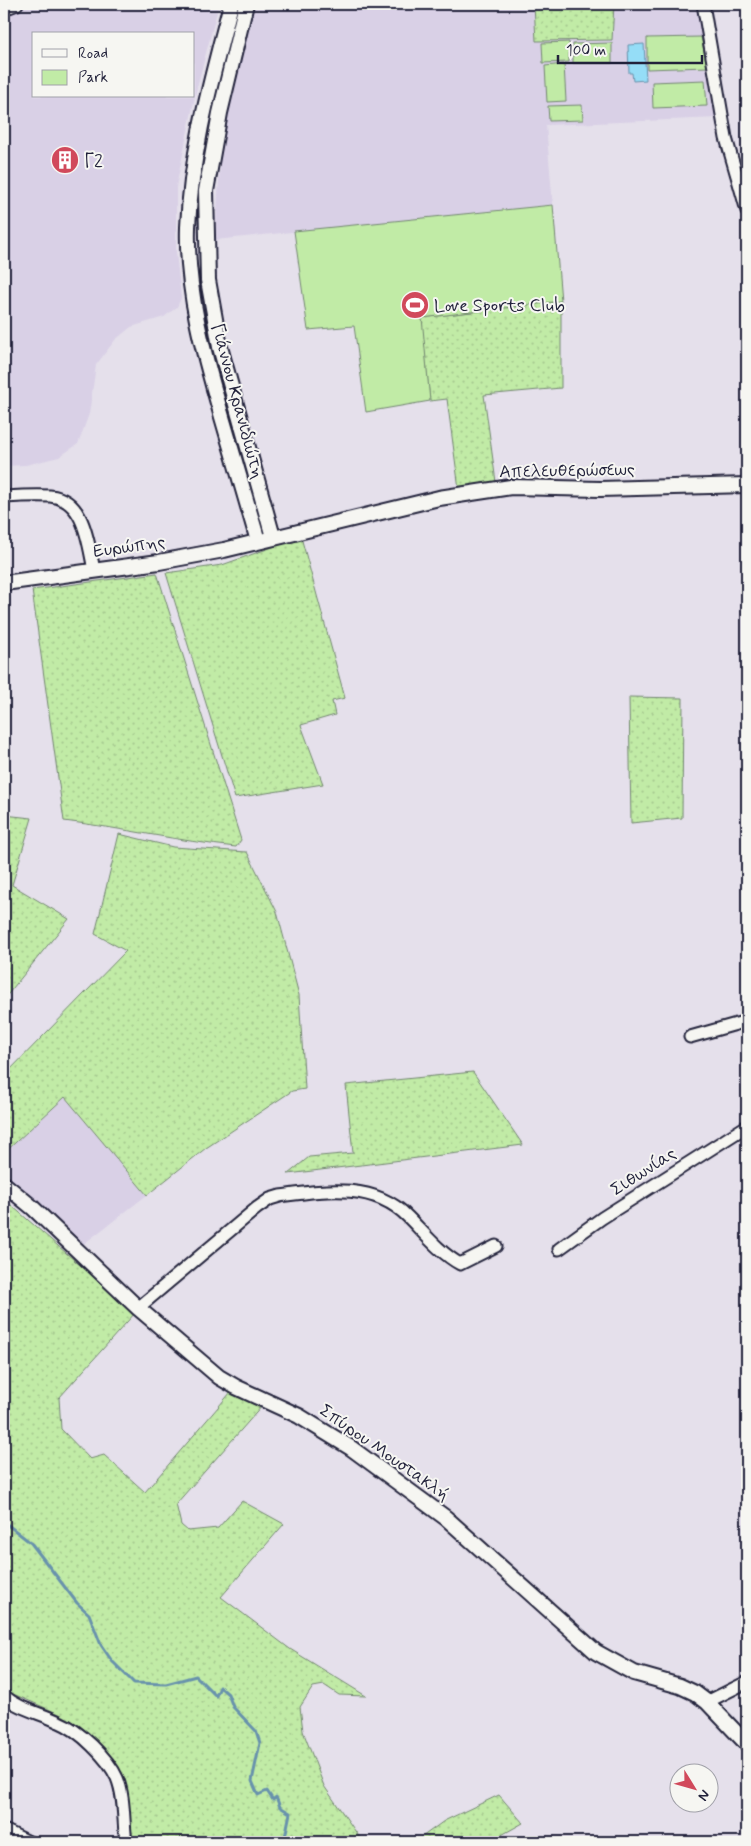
<svg xmlns="http://www.w3.org/2000/svg" width="751" height="1846" font-family="Mynerve,sans-serif">
	<style>
		.built { fill: #d9d0e6; fill-rule: evenodd }
		.grass { fill: url(#grass-dots); stroke: #728670 }
		.park { fill: #c1eba6; stroke: #728670 }
		.water { fill: #95ddf7; stroke: #6792ac }
		.lines { fill: none; stroke-linecap: round; stroke-linejoin: round }
		.stream { stroke: #6792ac; stroke-width: 3 }
		.minor-casing { stroke: #22223b; stroke-width: 15 }
		.tertiary-casing { stroke: #22223b; stroke-width: 18 }
		.minor { stroke: #f6f6f2; stroke-width: 11 }
		.tertiary { stroke: #f6f6f2; stroke-width: 14 }
		.labels { text-anchor: middle; stroke-width: 4; stroke-linejoin: round; paint-order: stroke }
		.poi-label { font-size: 18px; fill: #22223b; stroke: #f6f6f2; text-anchor: start }
		.street-label { font-size: 18px; fill: #22223b; stroke: #f6f6f2 }
	</style>
	<defs>
		<pattern id="grass-dots" width="8" height="8" patternUnits="userSpaceOnUse" patternTransform="scale(1.25)"><rect width="8" height="8" fill="#c1eba6"/><path d="M2 2h.1M6 6h.1" fill="none" stroke="#a6c990" stroke-width="1.8" stroke-linecap="round"/></pattern>
	</defs>
	<rect width="100%" height="100%" fill="#e5e0eb"/>
	<filter id="ink" filterUnits="userSpaceOnUse"><feTurbulence type="fractalNoise" baseFrequency=".02" numOctaves="2"/><feDisplacementMap in="SourceGraphic" scale="10" xChannelSelector="R" yChannelSelector="G"/><feConvolveMatrix kernelMatrix="1 2 1 2 8 2 1 2 1" color-interpolation-filters="sRGB"/></filter>
	<g filter="url(#ink)">
		<path class="built" d="M4 4H219L197 87 176 187V253L181 298 177 307 164 317 131 327 115 340 96 365 89 414 78 444 59 457 26 465 4 466ZM34 34H194V96H34Z
			M255 4H534L536 41 612 40 614 4H699L718 118 546 125 553 205 215 240 222 134Z
			M65 1097 147 1195 81 1246 4 1178V1153Z"/>
		<path class="grass" d="M534 4H614L612 40 536 41Z
			M561 301V388L484 395 496 482 459 489 447 399 430 401 421 318Z
			M301 537 345 698 332 701 335 715 301 725 323 784 235 798 166 573 222 565Z
			M157 573 241 840 236 847C178 841 122 828 64 821L32 590Z
			M629 697 683 698 682 818 631 823Z
			M4 815 32 818 12 885 69 919 4 999Z
			M119 834 173 847 247 852 277 912 299 995 305 1089 292 1091 206 1148 147 1195 65 1097 4 1153V1076L126 951 95 934Z
			M473 1072 523 1145 288 1174 309 1157 353 1153 346 1085Z
			M4 1199 135 1313 59 1398 61 1429 90 1459 104 1455 145 1492 231 1392 263 1405 176 1504 181 1525 188 1531 218 1528 242 1501 284 1524 221 1597 290 1649 366 1696 339 1695 324 1685 313 1687 300 1707 303 1731 324 1786 360 1838 366 1842H131L127 1791 112 1758 88 1735 64 1716 4 1690Z
			M499 1795 523 1823 489 1842H415L444 1821Z"/>
		<path class="park" d="M701 37 707 67 647 69V38Z
			M569 42V62L543 63 542 43Z
			M612 43V63H573V44Z
			M564 64 566 101 547 102 545 66Z
			M705 80 707 106 653 108 652 82Z
			M582 105 583 120 549 121 548 106Z
			M553 205 561 301 422 318 430 401 366 412 354 326 308 330 294 231Z"/>
		<path class="water" d="M644 44 646 80 633 81 632 73H629L628 45Z"/>
		<g class="lines">
			<path class="stream" d="M4 1522 31 1543 77 1603 89 1614 101 1645 112 1661 134 1683 166 1684 196 1676 216 1696 220 1687 228 1694 233 1707 256 1731 260 1743 252 1781 258 1795 267 1791 273 1800 276 1797 280 1807 290 1813 284 1842"/>
			<defs>
				<path id="minor" d="M703 4 726 138 747 211
					M4 9 17 4
					M4 497C19 496 35 495 50 496 85 499 88 543 94 570
					M690 1037 747 1021
					M559 1249 602 1218 747 1126
					M138 1308 257 1208 270 1199 280 1196C325 1190 374 1182 408 1217 424 1233 440 1253 460 1264L496 1246
					M4 1696C19 1709 41 1713 59 1722 79 1730 108 1758 117 1778 125 1797 123 1822 126 1842
					M707 1702 747 1682
					M4 1830 29 1842"/>
				<path id="tertiary" d="M231 4C212 78 191 150 188 227 186 292 204 355 222 417 234 458 246 500 258 541
					M246 4 220 113 206 191 208 280 220 347 273 537
					M4 583 159 562 224 550 439 498 511 487 600 489 747 485
					M4 1184 32 1207 138 1308 219 1377 236 1387 299 1416 351 1448 446 1518 596 1652 634 1673 680 1686 695 1693 707 1702 747 1744"/>
			</defs>
			<use href="#minor" class="minor-casing"/>
			<use href="#tertiary" class="tertiary-casing"/>
			<use href="#minor" class="minor"/>
			<use href="#tertiary" class="tertiary"/>
		</g>
	</g>
	<defs>
		<symbol id="building-disc" viewBox="-11 -11 22 22"><circle r="9.5" fill="#d1495b" stroke="#f6f6f2"/><path d="M-4-6H4V6H1V3H-1V6H-4ZM-2.5-4.3h1.7v1.8h-1.7ZM.8-4.3h1.7v1.8H.8ZM-2.5-1h1.7V.8h-1.7ZM.8-1h1.7V.8H.8Z" fill="#fff"/></symbol>
		<symbol id="stadium-disc" viewBox="-11 -11 22 22"><circle r="9.5" fill="#d1495b" stroke="#f6f6f2"/><path d="M0-5a6.5 5 0 1 0 0 10a6.5 5 0 1 0 0-10ZM-3.5-1.8h7v3.6h-7Z" fill="#fff"/></symbol>
	</defs>
	<g fill-rule="evenodd">
		<use href="#building-disc" x="49" y="144" width="32" height="32"/>
		<use href="#stadium-disc" x="399" y="289" width="32" height="32"/>
	</g>
	<g class="labels">
		<g class="poi-label">
			<text x="84" y="166">Γ2</text>
			<text x="434" y="311">Love Sports Club</text>
		</g>
		<g class="street-label">
			<text transform="translate(238 401) rotate(75)" y="6">Γιάννου Κρανιδιώτη</text>
			<text transform="translate(567 470) rotate(-1)" y="6">Απελευθερώσεως</text>
			<text transform="translate(129 546) rotate(-8)" y="6">Ευρώπης</text>
			<text transform="translate(643 1171) rotate(-33)" y="6">Σιθωνίας</text>
			<text transform="translate(385 1452) rotate(35)" y="6">Σπύρου Μουστακλή</text>
		</g>
	</g>
	<rect width="751" height="1846" fill="none" stroke="#f6f6f2" stroke-width="20"/>
	<rect x="10" y="10" width="731" height="1826" fill="none" stroke="#22223b" stroke-width="2" filter="url(#ink)"/>
	<rect x="32" y="32" width="162" height="65" fill="#f6f6f2" stroke="#a1a1a9"/>
	<rect x="42" y="49" width="25" height="8" fill="#f6f6f2" stroke="#a1a1a9"/>
	<text x="78" y="58" font-size="15" fill="#22223b">Road</text>
	<rect x="42" y="70" width="25" height="15" fill="#c1eba6" stroke="#a1a1a9"/>
	<text x="78" y="82" font-size="15" fill="#22223b">Park</text>
	<g transform="translate(694 1788) rotate(127)"><circle r="24" fill="#f6f6f2" stroke="#a1a1a9"/>
	<path d="M0-4L9 19L0 12L-9 19Z" fill="#d1495b"/>
	<text y="-8" font-size="14" font-weight="bold" text-anchor="middle" fill="#22223b">N</text>
	</g>
	<path d="M558 55v8h144v-8" fill="none" stroke="#22223b" stroke-width="2.5"/>
	<text x="566" y="55" font-size="15" fill="#22223b" stroke="#f6f6f2" stroke-width="4" paint-order="stroke">100 m</text>
</svg>
